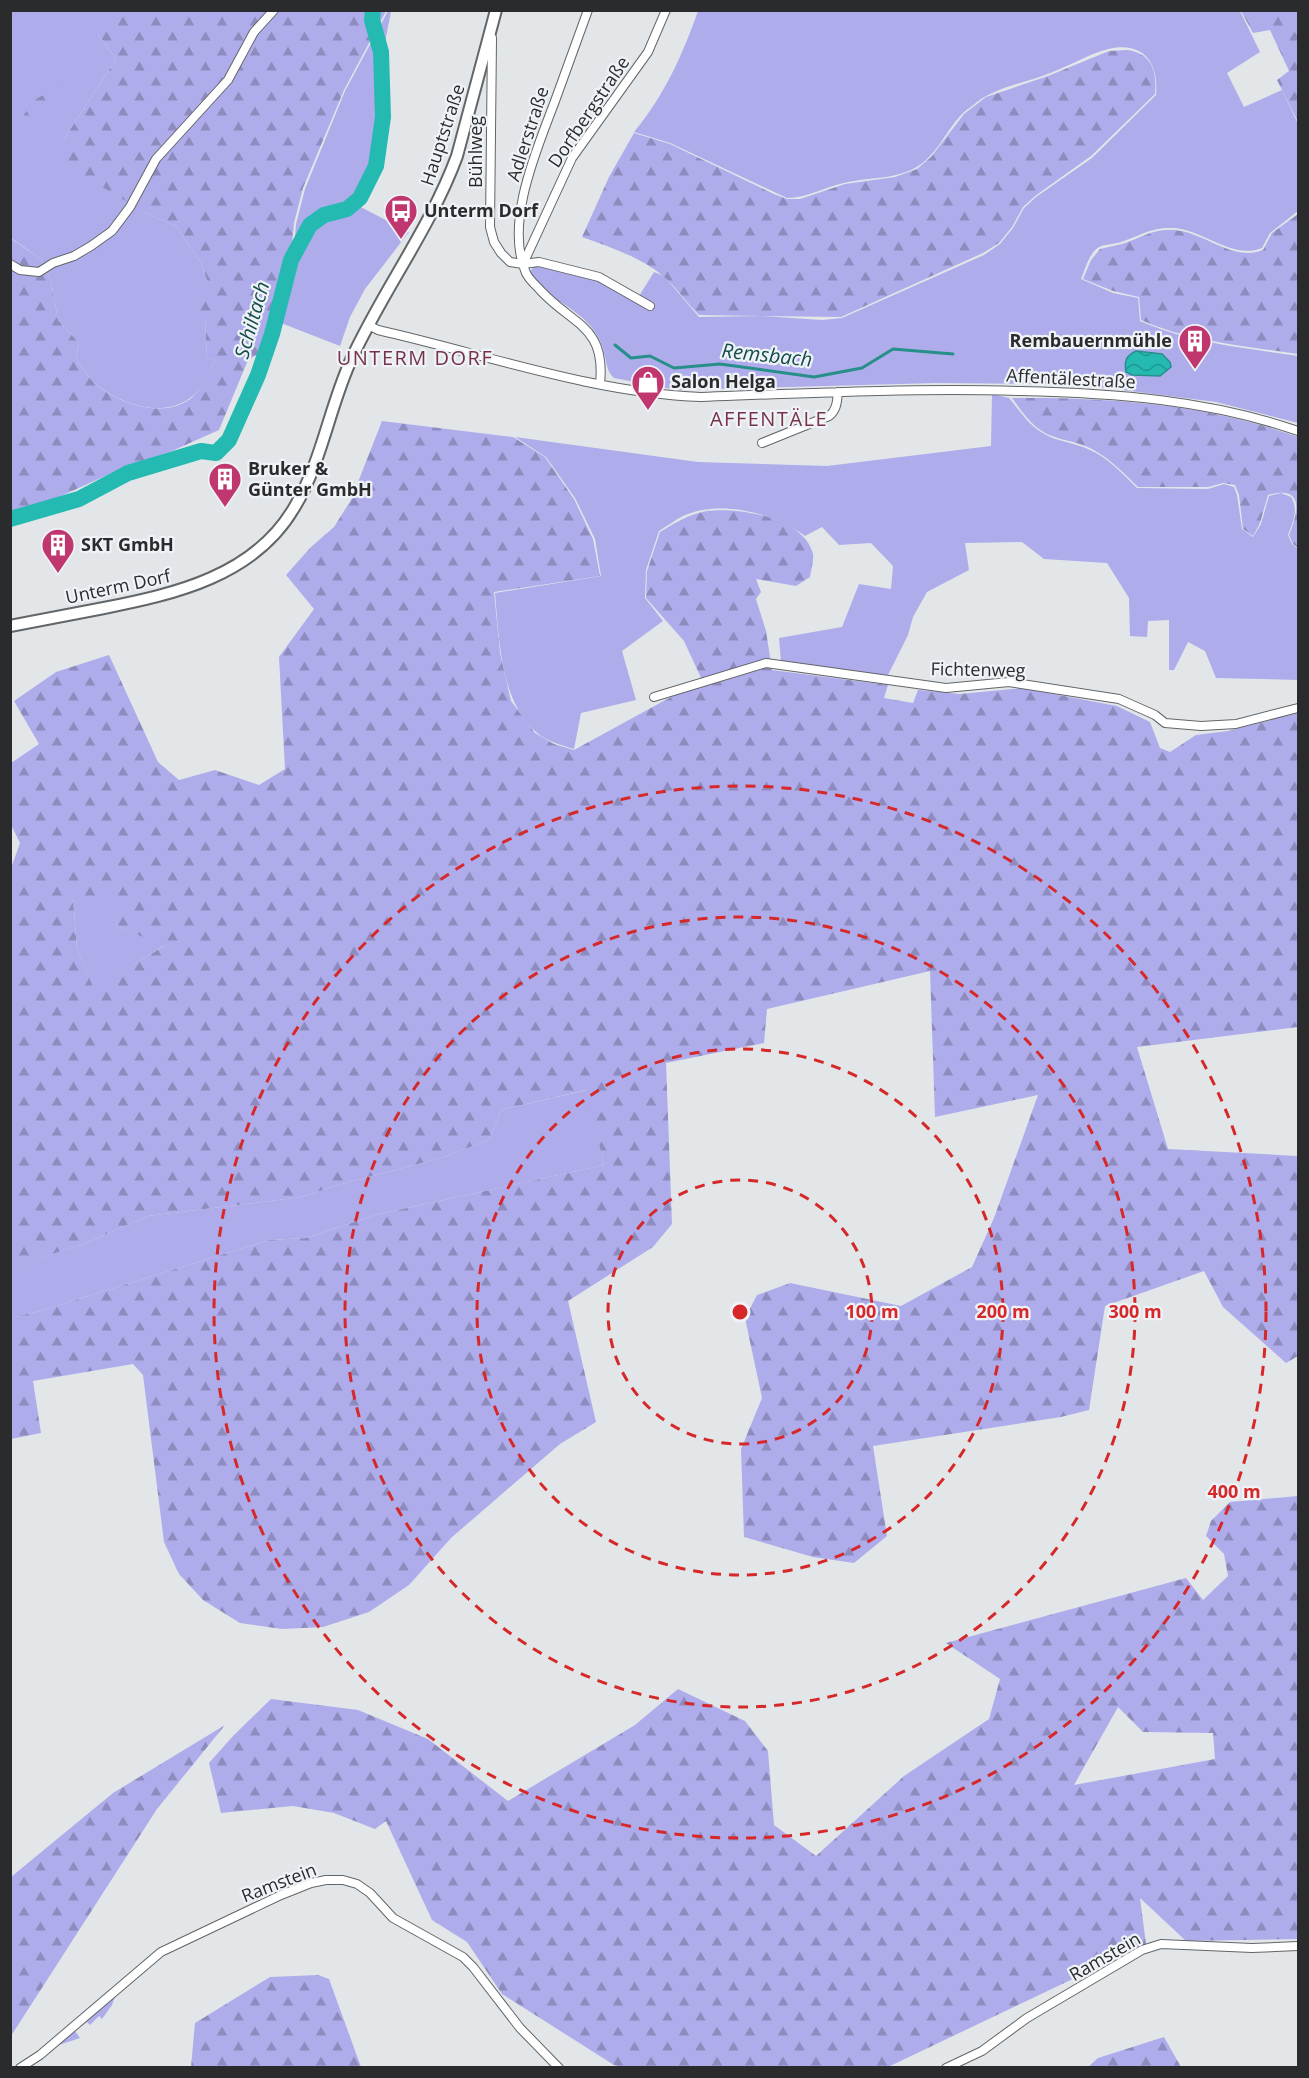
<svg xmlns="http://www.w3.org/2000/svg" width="1309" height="2078" font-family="'Open Sans',sans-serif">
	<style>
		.green { fill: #afaceb }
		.forest { fill: url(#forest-firs); fill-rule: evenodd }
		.water { fill: url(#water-waves); stroke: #268f89; stroke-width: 1.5 }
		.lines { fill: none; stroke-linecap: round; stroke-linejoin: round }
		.stream { stroke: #268f89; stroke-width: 3 }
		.river { stroke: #24bab1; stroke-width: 16 }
		.minor-casing { stroke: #626668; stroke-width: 10 }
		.secondary-casing { stroke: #626668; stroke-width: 14 }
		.minor { stroke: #fff; stroke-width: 8 }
		.secondary { stroke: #fff; stroke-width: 10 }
		.ring { fill: none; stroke: #d62828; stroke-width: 3; stroke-dasharray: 10 8 }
		.labels { text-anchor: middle; stroke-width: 4.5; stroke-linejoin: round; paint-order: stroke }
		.street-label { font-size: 18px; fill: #292b2c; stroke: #eff3f7 }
		.poi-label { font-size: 18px; font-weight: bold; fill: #292b2c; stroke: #eff3f7; text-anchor: start }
		.water-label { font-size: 20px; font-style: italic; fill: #124d49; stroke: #eff3f7 }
		.neighbourhood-label { font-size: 20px; letter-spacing: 1.5px; fill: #77324a; stroke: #eff3f7 }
		.centre { fill: #d62828; stroke: #eff3f7; stroke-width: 3 }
		.ring-label { font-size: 18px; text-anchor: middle; font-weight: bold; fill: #d62828; stroke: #eff3f7; stroke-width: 4.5; stroke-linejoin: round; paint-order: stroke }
	</style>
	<defs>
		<pattern id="forest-firs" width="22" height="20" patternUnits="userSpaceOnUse" patternTransform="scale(1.5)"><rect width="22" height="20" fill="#afaceb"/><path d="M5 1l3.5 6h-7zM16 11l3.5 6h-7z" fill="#8e8cbf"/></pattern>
		<pattern id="water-waves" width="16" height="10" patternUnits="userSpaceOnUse" patternTransform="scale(1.5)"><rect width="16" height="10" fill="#24bab1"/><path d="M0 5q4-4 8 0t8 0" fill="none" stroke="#1f9790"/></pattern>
	</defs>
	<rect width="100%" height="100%" fill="#e2e6e9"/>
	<path class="green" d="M10 11H141L138 17 97 33 116 59 64 139 144 212 176 226 201 263 208 283 205 319 207 358 215 360C209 374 203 389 190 398 163 419 120 404 96 384 88 378 82 367 76 359L79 343 58 320 51 281 41 259 11 238Z
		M388 11H391C389 24 385 38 384 52 381 96 386 169 351 202L409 232 365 289 350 317 340 346 281 323 292 277 296 224 305 189 345 91Z
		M698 11H1240L1260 52 1227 73 1244 107 1282 90 1298 124V211L1270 233 1262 248C1232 260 1204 230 1174 228 1151 227 1142 235 1121 242 1115 244 1105 244 1099 247 1089 253 1085 270 1081 279L1113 293 1138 298 1140 321C1190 343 1245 348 1298 356V423L1216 402 1107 388 1055 384 936 383 677 390 614 378C606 371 607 362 604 353 602 344 597 334 592 328 574 305 544 298 530 272L534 266 541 265 605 282 636 301 654 272 664 276 699 317 762 316 822 320 842 318 984 255 1000 244 1013 228 1024 208 1036 197 1092 158 1156 95C1159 62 1143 41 1108 49 1086 55 1066 68 1045 75 1023 83 996 88 977 102 973 106 967 109 963 113 946 130 937 156 915 168 893 180 867 177 844 183 825 187 807 198 787 198L670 143 634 132C664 96 683 54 698 11Z
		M992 394 1009 398C1019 410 1028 424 1041 432 1056 442 1074 442 1090 450 1108 458 1123 474 1137 488L1208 489 1224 484 1234 487 1237 495 1242 529 1253 537 1261 524 1269 496 1281 493 1291 497C1299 510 1293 521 1288 535L1292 544 1298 549V680L1216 678 1205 651 1188 642 1174 670H1169V620L1148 621 1147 637 1130 636 1129 598 1107 563 1044 559 1022 542 965 543 969 570 927 592 913 617 908 635 888 675 807 667 781 662 779 638 842 627 859 584 891 589 893 566 871 543 839 545 822 527 805 536C774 513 720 499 683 516 675 520 667 526 659 531L646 570 645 598 663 621 622 651 636 700 581 713 574 749C561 745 546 741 536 732 500 701 499 637 495 593L601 576 595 539 575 498 546 457 515 437 698 462 827 466 991 446Z
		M73 898 111 899 117 926 165 945 94 990 77 948Z
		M587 1090 604 1165 375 1215 306 1238 269 1240 40 1311 11 1318 10 1267 81 1245 148 1216 302 1197 338 1185 441 1158 489 1140 501 1110Z
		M116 1994 112 2005 102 2019 99 2016 90 2025 87 2022 75 2031 80 2038 50 2048Z"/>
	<path class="forest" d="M141 10 386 11 344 90 303 188 294 223 289 277 278 326 263 351 248 360 219 430 172 451 125 467 28 511 11 516 10 238 41 259 51 281 58 320 79 343 76 359C82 367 88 378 96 384 119 404 163 419 190 399 202 389 209 374 215 360L207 358 205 319 192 304 208 283 201 263 176 226 144 212 64 164V139L116 59 97 33 105 15 138 17Z
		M1241 11H1298V122L1277 80 1289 71 1270 30 1253 33Z
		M1127 50C1152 53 1157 71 1155 94L1091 156 1035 196 1023 207 1012 227 999 243 983 253 841 317 699 315C687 303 676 287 663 276 641 257 609 247 582 237L609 177 634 133 670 144 774 194 787 199H800L845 184 895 177 917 169 931 157 964 114 986 97 1048 76 1109 51Z
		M84 69V71L69 85 46 100 45 105 49 109 30 133 19 122 34 100 64 84Z
		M1298 214V354C1246 346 1190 342 1141 320L1139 297 1113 291 1083 279 1091 260 1100 249C1107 247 1115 246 1122 244 1142 238 1153 228 1175 230 1206 233 1233 262 1263 250L1272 233Z
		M1012 398C1109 397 1207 404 1298 437V548L1293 544 1289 535C1299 511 1304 485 1268 495L1260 523 1253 536 1243 529 1239 495 1235 485 1223 483 1208 487H1138C1124 473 1109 458 1092 449 1079 442 1065 441 1052 436 1034 430 1023 413 1012 398Z
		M382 421 513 437 545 457 574 499 593 539 600 576 494 592 500 653 511 701 535 733 554 744 574 750 702 680 684 641 646 598 647 571 660 532C675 523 689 514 707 511 738 507 804 517 813 554 814 560 811 570 810 577L796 586 756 579 761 592 756 599 766 631 772 670 888 685 884 698 913 703 918 690 960 694 1022 688 1117 706 1150 722 1160 748 1170 752 1196 735 1228 731 1298 713V1027L1137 1047 1168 1149 1298 1156V1356L1286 1363 1223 1307 1204 1271 1105 1306 1089 1410 1061 1417 873 1446 887 1536 854 1563 813 1557 744 1537 741 1449 762 1398 745 1318 757 1295 790 1283 901 1306 972 1267 994 1218 1038 1095 935 1117 930 971 767 1009 764 1043 666 1063 672 1224 653 1247 568 1301 596 1422 560 1444 451 1538 409 1585 369 1612 323 1627 282 1629 240 1623 203 1600 179 1574 164 1542 143 1375 133 1364 33 1381 41 1433 11 1439 10 1318 40 1311 269 1240 306 1238 375 1215 604 1165 586 1090 501 1110 489 1140 441 1158 338 1185 302 1197 148 1216 81 1245 11 1267 10 871 20 843 11 825V763L39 744 14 701 56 672 109 655 158 762 179 780 215 770 259 785 285 769 279 657 314 609 286 575 310 548 334 527 351 500ZM73 899H110L117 926 164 946 94 989 77 948Z
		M1298 1496V1939L1186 1941 1140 1898 1146 1944 888 2067 626 2068 614 2065 502 1994 467 1942 432 1920 386 1821 375 1829 334 1813 293 1806 221 1813 209 1763 233 1736 271 1699 358 1710 428 1739 508 1801 635 1725 678 1689 745 1721 768 1751 774 1825 816 1856 904 1776 989 1719 1000 1679 946 1643 1186 1578 1203 1600 1228 1576 1224 1554 1206 1536 1211 1521 1230 1502ZM1118 1707 1143 1732 1213 1733 1215 1759 1074 1785Z
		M225 1725 157 1809 11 2036V1877L113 1793Z
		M318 1975 329 1979 361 2067H191L195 2023 270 1977Z
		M1164 2037 1181 2067H1088L1098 2058Z"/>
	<path class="water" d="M1136 351 1162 354 1170 362 1171 367 1160 376 1132 375 1126 372C1124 361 1126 356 1136 351Z"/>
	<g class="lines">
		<path class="stream" d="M615 345 631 358 650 356 674 368 720 364 814 377 862 368 893 349 953 354"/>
		<path class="river" d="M10 519 79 499 128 473 201 451 216 453 229 440 258 375 272 334 291 260 310 225 324 215 347 209 360 198 376 166 383 117 381 52 372 20 373 10"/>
		<defs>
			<path id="minor" d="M588 10C577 41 566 71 555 101 537 149 504 223 526 273 529 280 536 285 541 291 574 326 606 326 600 384
				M492 38 490 227 494 242 501 253 510 262 523 264 539 262 599 277 650 306
				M10 264 20 270 39 272 53 263 74 256 91 246 112 231 130 207 156 159 228 80 254 32 274 10
				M523 264 572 158 648 52 666 10
				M368 325 378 330C484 354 593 393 701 397 808 393 914 388 1020 391 1114 393 1209 400 1298 431
				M762 443 829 416C837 410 837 401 838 392
				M654 697 766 663 946 688 1009 682 1119 699 1155 715 1165 723 1201 726 1236 724 1298 708
				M20 2068 40 2055 161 1952 281 1895 311 1883 326 1880H343L357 1884 370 1893 393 1918 463 1957 473 1967 520 2028 559 2068
				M946 2068 982 2051 1027 2018 1142 1950 1161 1944 1252 1948 1298 1946"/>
			<path id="secondary" d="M10 626C42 620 73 614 104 608 175 594 254 576 294 508 322 462 329 408 351 360 383 290 430 229 457 156L496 10"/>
		</defs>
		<use href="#minor" class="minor-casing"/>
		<use href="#secondary" class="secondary-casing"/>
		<use href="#minor" class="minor"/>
		<use href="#secondary" class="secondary"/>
	</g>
	<g class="ring">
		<circle cx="740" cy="1312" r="132"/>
		<circle cx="740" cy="1312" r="263"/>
		<circle cx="740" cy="1312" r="395"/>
		<circle cx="740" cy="1312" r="526"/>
	</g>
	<defs>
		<symbol id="bus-pin" viewBox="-11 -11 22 30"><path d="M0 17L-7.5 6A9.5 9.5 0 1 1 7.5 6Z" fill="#c0366e" stroke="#eff3f7"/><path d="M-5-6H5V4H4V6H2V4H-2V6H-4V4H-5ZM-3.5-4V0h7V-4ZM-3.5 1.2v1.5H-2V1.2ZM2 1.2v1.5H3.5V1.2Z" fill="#fff"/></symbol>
		<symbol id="building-pin" viewBox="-11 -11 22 30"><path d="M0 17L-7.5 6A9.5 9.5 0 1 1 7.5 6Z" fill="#c0366e" stroke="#eff3f7"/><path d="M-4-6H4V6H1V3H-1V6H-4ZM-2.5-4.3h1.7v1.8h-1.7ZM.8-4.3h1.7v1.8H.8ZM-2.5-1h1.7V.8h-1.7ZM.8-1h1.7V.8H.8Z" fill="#fff"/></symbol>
		<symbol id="shop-pin" viewBox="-11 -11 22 30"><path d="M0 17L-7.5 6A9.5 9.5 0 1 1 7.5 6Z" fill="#c0366e" stroke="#eff3f7"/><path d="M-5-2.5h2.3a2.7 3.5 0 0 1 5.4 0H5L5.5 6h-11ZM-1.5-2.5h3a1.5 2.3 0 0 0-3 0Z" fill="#fff"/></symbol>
	</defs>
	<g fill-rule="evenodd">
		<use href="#bus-pin" x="382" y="192" width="38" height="52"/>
		<use href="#building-pin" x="1176" y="322" width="38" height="52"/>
		<use href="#shop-pin" x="629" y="363" width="38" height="52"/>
		<use href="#building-pin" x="206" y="460" width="38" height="52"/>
		<use href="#building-pin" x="39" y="526" width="38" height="52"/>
	</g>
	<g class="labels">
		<g class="street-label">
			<text transform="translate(589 112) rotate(-56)" y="6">Dorfbergstraße</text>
			<text transform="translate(528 134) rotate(-72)" y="6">Adlerstraße</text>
			<text transform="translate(443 135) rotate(-72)" y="6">Hauptstraße</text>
			<text transform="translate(476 152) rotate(-90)" y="6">Bühlweg</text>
			<text transform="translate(1071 379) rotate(3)" y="6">Affentälestraße</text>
			<text transform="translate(118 587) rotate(-12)" y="6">Unterm Dorf</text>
			<text transform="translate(978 670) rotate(1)" y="6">Fichtenweg</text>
			<text transform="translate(279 1883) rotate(-21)" y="6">Ramstein</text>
			<text transform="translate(1105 1957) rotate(-30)" y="6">Ramstein</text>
		</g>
		<g class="poi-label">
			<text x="424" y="217">Unterm Dorf</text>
			<text x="1172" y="347" text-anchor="end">Rembauernmühle</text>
			<text x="671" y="388">Salon Helga</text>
			<text x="248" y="475">Bruker &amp;<tspan x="248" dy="21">Günter GmbH</tspan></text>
			<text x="81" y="551">SKT GmbH</text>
		</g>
		<g class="water-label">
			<text transform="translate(252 320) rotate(-74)" y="7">Schiltach</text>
			<text transform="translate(767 355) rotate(6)" y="7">Remsbach</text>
		</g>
		<g class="neighbourhood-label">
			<text x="415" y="365">UNTERM DORF</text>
			<text x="769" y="426">AFFENTÄLE</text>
		</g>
	</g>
	<circle cx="740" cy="1312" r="9" class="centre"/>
	<g class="ring-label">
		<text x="872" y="1318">100 m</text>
		<text x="1003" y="1318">200 m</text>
		<text x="1135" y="1318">300 m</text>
		<text x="1234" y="1498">400 m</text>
	</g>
	<rect width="1309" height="2078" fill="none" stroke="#292b2c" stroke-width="24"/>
</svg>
